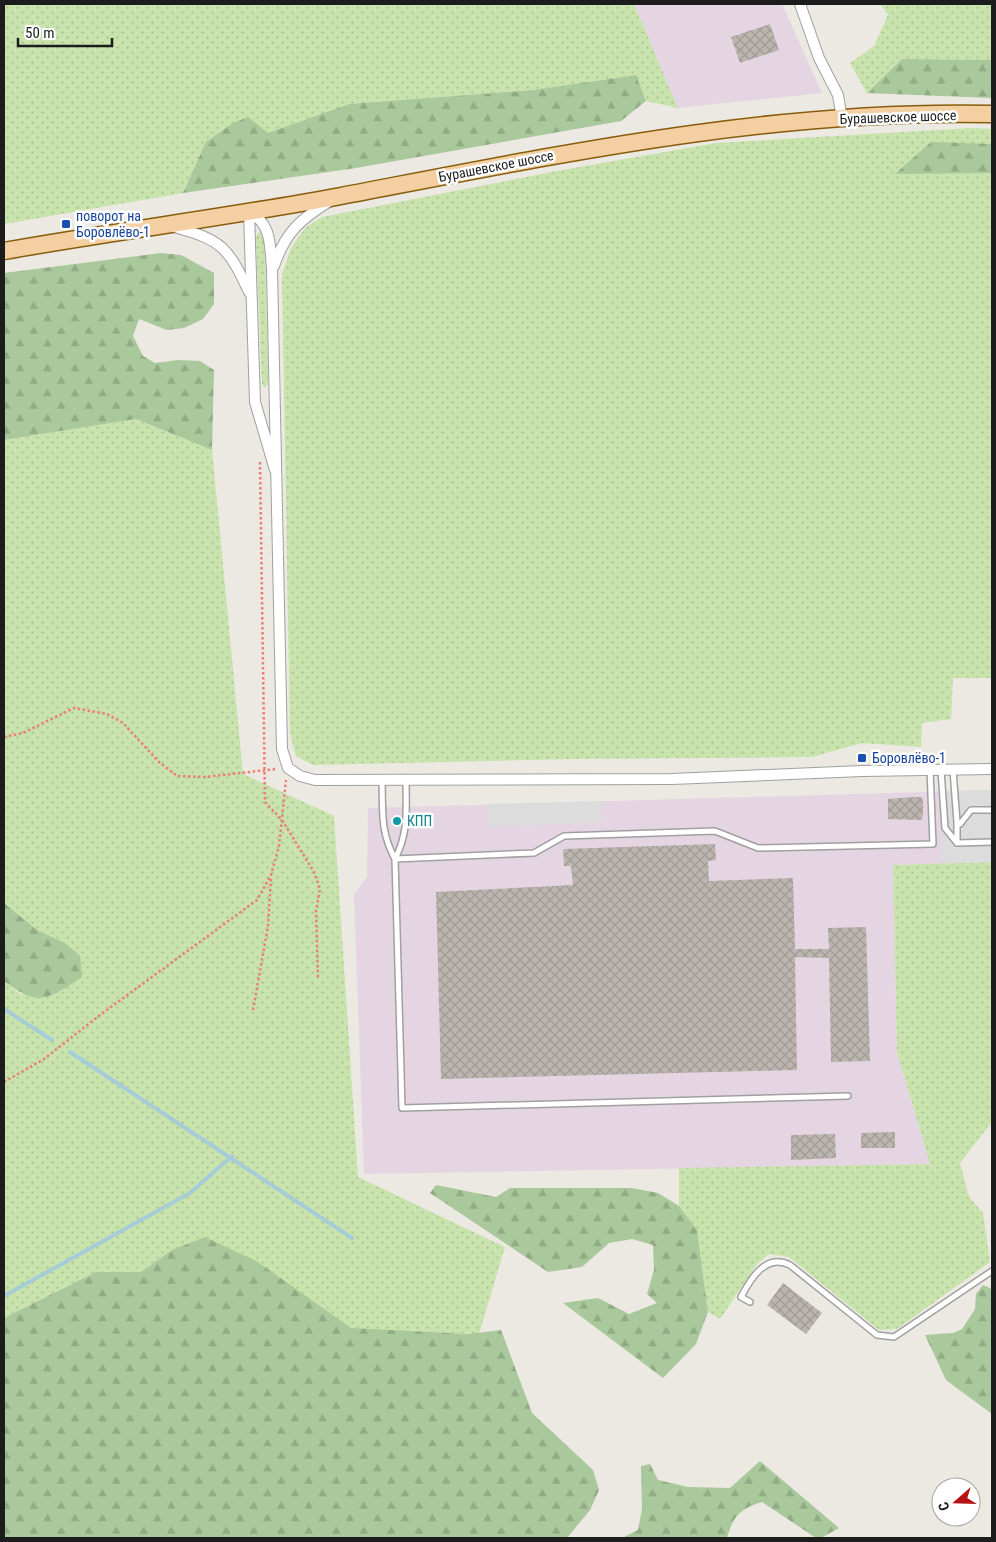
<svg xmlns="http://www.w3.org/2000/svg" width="996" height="1542" font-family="'Roboto Condensed',sans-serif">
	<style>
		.industrial { fill: #e5d5e2 }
		.grass { fill: url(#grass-dots) }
		.forest { fill: url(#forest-firs) }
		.parking { fill: #dcdcdc }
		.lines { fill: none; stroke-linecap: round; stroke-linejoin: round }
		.stream { stroke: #a6ccd7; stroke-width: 4 }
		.building { fill: url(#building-cross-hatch) }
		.service-casing { stroke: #a0a0a0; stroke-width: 8 }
		.minor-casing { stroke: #a0a0a0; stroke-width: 12 }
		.primary-casing { stroke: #875d0d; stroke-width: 19 }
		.path { stroke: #ed7e73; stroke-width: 2.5; stroke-dasharray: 2.5 2.5; stroke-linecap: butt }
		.service { stroke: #fff; stroke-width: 5 }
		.minor { stroke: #fff; stroke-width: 10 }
		.primary { stroke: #f3cfa1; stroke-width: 16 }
		.transit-dot { fill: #1a4fb4; stroke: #fff; stroke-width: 2 }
		.culture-dot { fill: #0f9aa8; stroke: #fff; stroke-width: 2 }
		.labels { text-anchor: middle; stroke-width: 5; stroke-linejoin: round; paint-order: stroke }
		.street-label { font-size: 14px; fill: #1c1c1c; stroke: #fff }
		.transit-label { font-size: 14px; fill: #164399; stroke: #fff; text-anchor: start }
		.culture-label { font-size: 14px; fill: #0d838f; stroke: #fff; text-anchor: start }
	</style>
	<defs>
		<pattern id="grass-dots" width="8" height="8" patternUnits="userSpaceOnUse" patternTransform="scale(1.25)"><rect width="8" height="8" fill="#c8e3ac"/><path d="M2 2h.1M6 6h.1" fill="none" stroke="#abc293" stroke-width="1.8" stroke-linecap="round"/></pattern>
		<pattern id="forest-firs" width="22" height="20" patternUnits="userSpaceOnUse" patternTransform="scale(1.25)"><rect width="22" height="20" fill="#a9c89b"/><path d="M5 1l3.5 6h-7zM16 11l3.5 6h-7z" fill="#91ab85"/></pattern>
		<pattern id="building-cross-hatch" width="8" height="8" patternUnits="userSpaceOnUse" patternTransform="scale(1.25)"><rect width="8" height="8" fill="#bcb5af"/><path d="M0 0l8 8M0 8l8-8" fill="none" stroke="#a19b96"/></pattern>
	</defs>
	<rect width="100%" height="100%" fill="#ece9e2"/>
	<path class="industrial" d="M634 4H782L822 93 678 108Z
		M992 790V862L893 865 897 1052 930 1164 364 1174 354 895 367 877 368 808Z"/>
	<path class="grass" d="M4 4H634L678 108 646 101 635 75 533 90 349 104 268 133 195 169 183 193 4 224Z
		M880 4H992V60L902 59 867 93 850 63 874 46 888 15Z
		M972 128 992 129V678H953L951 719 922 723 921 747 862 743 812 757 572 759 313 765 296 756 290 734 282 275 291 248 305 228 322 217 557 171 716 143Z
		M261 232 265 238 268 384 265 388 262 384 256 238 258 233Z
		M136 419 212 450 243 774 334 816 358 1177 505 1247 479 1334 351 1329 258 1262 172 1250 141 1272H96L4 1318V981L22 995 65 943 37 930 4 903V440Z
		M992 862 991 1123 960 1163 969 1197 983 1213 990 1262 897 1329 879 1330 789 1257 769 1254 757 1264 720 1319 708 1312 697 1230 679 1206V1168L930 1164 897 1052 893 865Z"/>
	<path class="forest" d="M902 59 992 60V98L867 93Z
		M636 75 646 101 621 121 356 168 183 193 206 142 233 123 248 117 268 133 349 104 533 90Z
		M931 142 992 144V173L895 174Z
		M161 253 181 255 214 273V304L203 319 184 328 167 330 139 319 133 336 143 356 155 363 178 360 200 361 214 370 212 450 136 419 4 440V273Z
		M4 903 37 930 65 943 80 956 82 977C48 999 39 1008 4 981Z
		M436 1185 496 1197 510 1188H632L658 1193 679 1206 697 1230 708 1312 696 1344 663 1378 563 1303 598 1298 629 1314 657 1303 647 1294 654 1270 653 1245 632 1239 609 1243 582 1267 548 1272 430 1193Z
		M205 1237 258 1262 351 1328 470 1334 501 1330 532 1413 593 1470 599 1490 590 1510 567 1538H4V1318L96 1272H141L172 1250Z
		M983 1285 992 1289V1414L946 1380 925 1335 953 1333 962 1329 975 1309 976 1294Z
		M760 1461 839 1528 821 1538H816L762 1502C739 1509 733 1517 727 1538H622L638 1530 642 1509 641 1466 650 1464 658 1480 688 1487 730 1488Z"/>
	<path class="parking" d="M992 790V862L942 863 939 791Z
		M601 801 602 822 489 827 487 804Z"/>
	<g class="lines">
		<path class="stream" d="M4 1009 52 1040
			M70 1052 352 1238
			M4 1296 190 1193 232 1156"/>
	</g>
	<path class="building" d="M770 24 779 50 740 63 731 37Z
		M913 797H921L923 800V815L921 820 888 819V799Z
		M393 816H401V825H393Z
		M715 844 716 860 708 861 709 881 793 878 795 949H829L828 928 866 927 870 1061 831 1062 829 958 795 957 797 1070 441 1079 436 892 573 885 571 866H564L563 849Z
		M895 1132V1148H861V1133Z
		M835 1134 836 1158 791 1160V1135Z
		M783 1283 822 1313 806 1334 767 1305Z"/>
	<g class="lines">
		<defs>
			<path id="service" d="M941 770 945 828 957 843 992 842
				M953 770 957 822 960 824 971 810H992
				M382 781C383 812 380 831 395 859L402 1108 848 1096
				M957 822V843
				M395 859 534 853 564 836 715 831 758 848 933 844 930 770
				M395 859C409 832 406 810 406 781
				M750 1302 741 1297C751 1278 766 1253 790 1265L877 1335 894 1337 992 1271"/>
			<path id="minor" d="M800 4 819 58 838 95 842 119
				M174 227C222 240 228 247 249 292
				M274 266C285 233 300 219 330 201
				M275 470 255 402 249 212C272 223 270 247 272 269L282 749 288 768 300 776 315 780 672 779 862 771 992 769"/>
			<path id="primary" d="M4 251C116 231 229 217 341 196 556 155 772 109 992 114"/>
		</defs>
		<use href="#service" class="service-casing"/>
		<use href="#minor" class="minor-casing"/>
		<use href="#primary" class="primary-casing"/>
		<path class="path" d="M260 462 265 802 282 820 314 872 320 889 316 911 318 978
			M4 737 23 733 74 708 107 714 123 723 159 762 177 776 205 777 276 769
			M253 1010 268 926 271 878
			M4 1082 44 1059 100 1015 257 900 271 875 279 846 286 780"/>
		<use href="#service" class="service"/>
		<use href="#minor" class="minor"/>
		<use href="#primary" class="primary"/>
	</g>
	<g class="transit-dot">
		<rect x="61" y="219" width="10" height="10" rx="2.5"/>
		<rect x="857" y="753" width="10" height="10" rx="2.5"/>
	</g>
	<circle class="culture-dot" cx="397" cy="821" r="5"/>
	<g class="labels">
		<g class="street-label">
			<text transform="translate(898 117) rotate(-2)" y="5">Бурашевское шоссе</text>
			<text transform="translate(496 166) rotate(-11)" y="5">Бурашевское шоссе</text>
		</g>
		<g class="transit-label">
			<text x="76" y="221">поворот на<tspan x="76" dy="16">Боровлёво-1</tspan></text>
			<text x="872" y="763">Боровлёво-1</text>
		</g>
		<g class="culture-label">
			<text x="407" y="826">КПП</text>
		</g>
	</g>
	<rect width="996" height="1542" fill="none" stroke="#1c1c1c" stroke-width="10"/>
	<g transform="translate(956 1502) rotate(250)"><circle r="24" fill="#ffffff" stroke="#a4a4a4"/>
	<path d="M0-4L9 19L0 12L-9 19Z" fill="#b71113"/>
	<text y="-8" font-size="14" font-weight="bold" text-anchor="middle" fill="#1c1c1c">С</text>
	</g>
	<path d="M18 38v8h94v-8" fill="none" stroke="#1c1c1c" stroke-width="2.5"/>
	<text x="25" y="38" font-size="15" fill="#1c1c1c" stroke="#ffffff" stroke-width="4" paint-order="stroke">50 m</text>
</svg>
